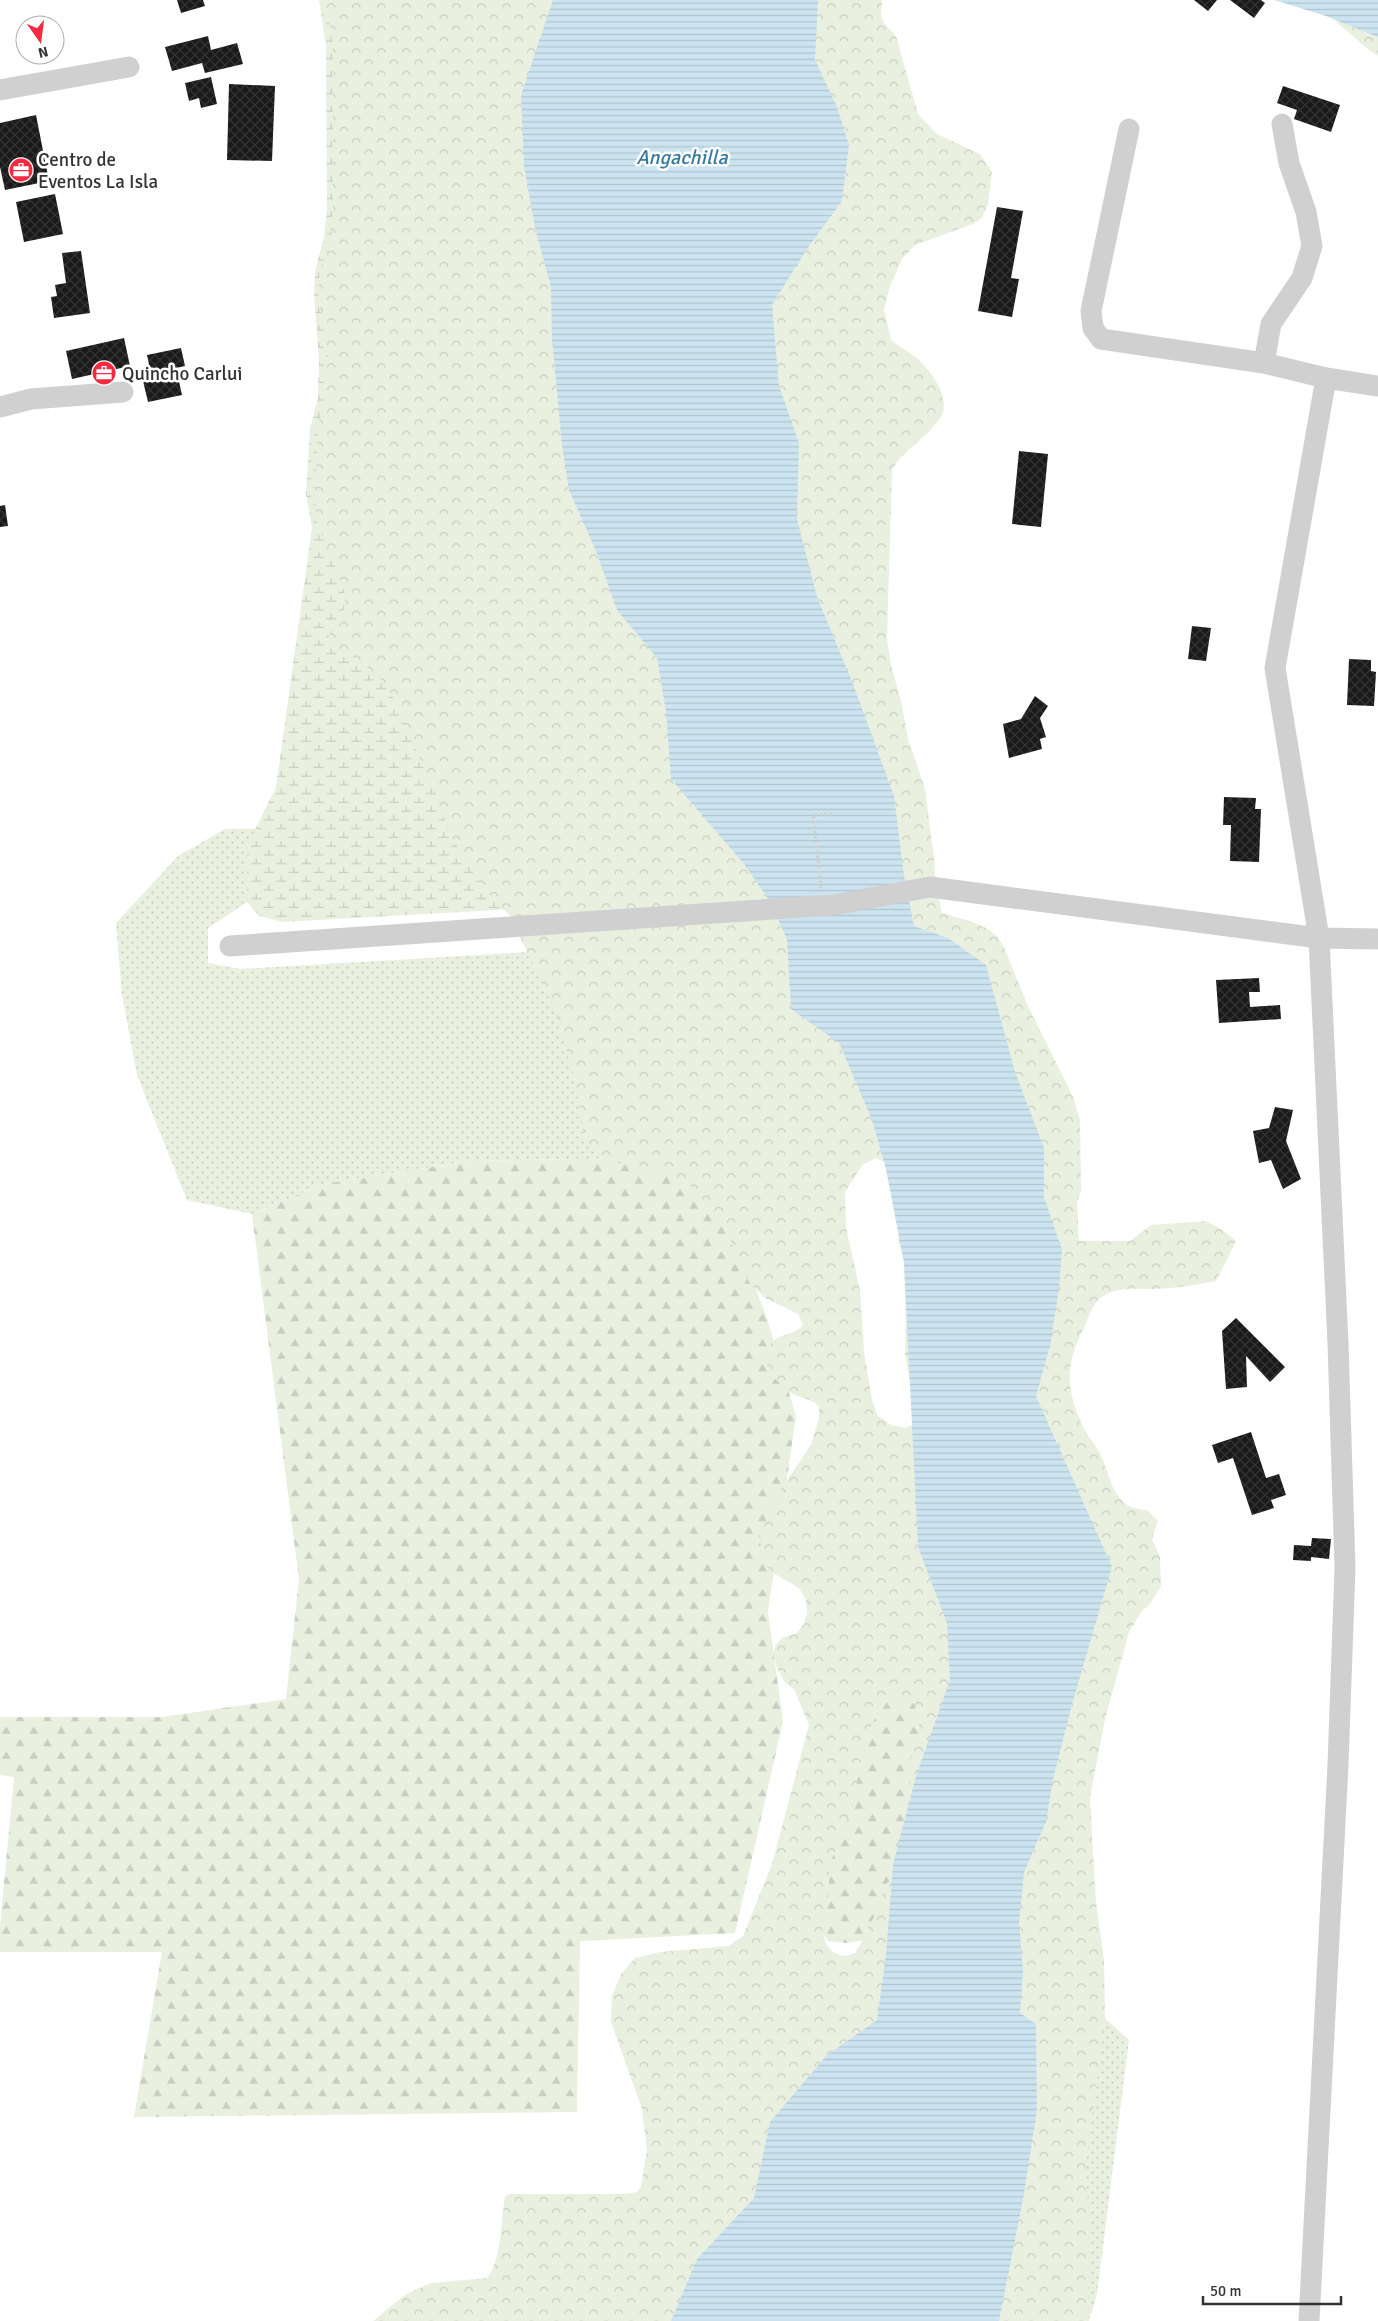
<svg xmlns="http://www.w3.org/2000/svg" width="1378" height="2321" font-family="Signika,sans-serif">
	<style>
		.grass { fill: url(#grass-dots) }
		.forest { fill: url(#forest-firs) }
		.wetland { fill: url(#wetland-marsh) }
		.park { fill: url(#park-crowns); fill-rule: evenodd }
		.water { fill: url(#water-rules) }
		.building { fill: url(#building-cross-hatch) }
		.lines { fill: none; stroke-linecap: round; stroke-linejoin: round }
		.path { stroke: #d0d0d0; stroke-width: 3; stroke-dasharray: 2.5 2.5; stroke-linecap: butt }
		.minor { stroke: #d0d0d0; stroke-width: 21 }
		.labels { text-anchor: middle; stroke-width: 5; stroke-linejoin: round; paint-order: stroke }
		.poi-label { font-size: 19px; fill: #333; stroke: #fff; text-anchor: start }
		.water-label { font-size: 20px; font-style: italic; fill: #377a9e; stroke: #fff }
	</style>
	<defs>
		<pattern id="grass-dots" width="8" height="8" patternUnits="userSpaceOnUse" patternTransform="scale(1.25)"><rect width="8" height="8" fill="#e9f0e0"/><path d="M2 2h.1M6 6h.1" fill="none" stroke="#c8cec1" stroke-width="1.8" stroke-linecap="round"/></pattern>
		<pattern id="forest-firs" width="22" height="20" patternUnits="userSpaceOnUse" patternTransform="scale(1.25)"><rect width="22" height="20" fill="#e9f0e0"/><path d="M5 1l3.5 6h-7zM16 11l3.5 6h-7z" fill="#c8cec1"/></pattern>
		<pattern id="wetland-marsh" width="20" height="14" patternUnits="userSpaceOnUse" patternTransform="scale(1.25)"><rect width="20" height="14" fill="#e9f0e0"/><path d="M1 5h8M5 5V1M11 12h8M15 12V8" fill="none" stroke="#c8cec1"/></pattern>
		<pattern id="park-crowns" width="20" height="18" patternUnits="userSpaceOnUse" patternTransform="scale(1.25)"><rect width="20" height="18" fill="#e9f0e0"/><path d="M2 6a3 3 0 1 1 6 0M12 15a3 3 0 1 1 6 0" fill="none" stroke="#c8cec1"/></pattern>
		<pattern id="water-rules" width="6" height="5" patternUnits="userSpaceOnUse" patternTransform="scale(1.25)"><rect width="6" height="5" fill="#cce4f0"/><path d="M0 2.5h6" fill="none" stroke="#b0c4ce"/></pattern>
		<pattern id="building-cross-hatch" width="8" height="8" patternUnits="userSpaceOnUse" patternTransform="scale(1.25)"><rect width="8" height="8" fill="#1a1a1a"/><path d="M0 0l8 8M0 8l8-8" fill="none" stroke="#333"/></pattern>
	</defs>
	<rect width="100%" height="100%" fill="#fff"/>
	<path class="grass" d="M225 829H256L247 846V902L208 928V963L241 969 735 940 684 1157 471 1161 323 1184 252 1214 187 1200 137 1075 122 995 116 923 178 856Z
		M1071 1988 1129 2040 1097 2294 1089 2321H1013Z"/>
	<path class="forest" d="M685 1157 729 1221 766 1315 796 1416 768 1612 783 1721 735 1933 580 1941 577 2112 134 2117 162 1952H0V1926L14 1777 0 1775V1717H162L286 1699 299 1579 252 1214 323 1184 471 1161Z
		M898 1698C913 1700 916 1703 922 1716L904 1848 879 1910 864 1940 847 1943 828 1941 820 1929 827 1866 870 1722 888 1700Z"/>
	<path class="wetland" d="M319 0H598L583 905 283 922 259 916 247 902V846L276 787 312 528 306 494 310 429 318 398 319 360 314 294 315 271 324 238 327 209 326 47Z"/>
	<path class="park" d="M326 0H882L881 15 884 23 896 36 918 114 937 134 980 154 992 172 988 204 982 218 973 224 915 245 902 259 890 286 884 309 891 340C901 348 914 354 922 363 934 376 952 401 940 418 927 438 904 449 892 470L887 639 891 665 902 705 908 739 925 789 934 858 936 885 942 913 970 921 986 928 997 936 1004 947 1028 1006 1073 1097 1080 1120 1081 1191 1077 1202 1079 1241H1130L1151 1225 1206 1221 1224 1231 1236 1241 1216 1281C1196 1285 1176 1288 1155 1289 1138 1289 1111 1286 1097 1301 1091 1307 1088 1320 1084 1328 1064 1366 1066 1390 1084 1429 1089 1438 1096 1445 1100 1454 1112 1479 1113 1510 1147 1510L1158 1521 1152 1539 1160 1557 1161 1586 1150 1604 1141 1612 1129 1632 1105 1719 1090 1797 1096 1903 1104 1960 1105 2018 1085 2171 1089 2213 1088 2321H373L406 2294 431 2283 487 2278C502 2260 501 2220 505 2196L511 2194H626L637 2192 641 2186 647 2151 642 2109 611 2022 612 1996 621 1974 635 1958 660 1952 729 1946 743 1936 772 1864 809 1725 794 1689 785 1683 777 1668 773 1653 776 1645 782 1638 797 1633 804 1624 807 1612 806 1600 799 1588 770 1571 762 1554 759 1536 779 1492 811 1445 819 1418V1406C811 1399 805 1399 795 1395 791 1394 771 1376 769 1372 766 1366 767 1350 770 1345 778 1333 795 1335 803 1325L798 1314 765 1298 749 1282 721 1220 686 1181 609 1160 585 1142 577 1089 556 1011 521 939 516 922 479 883 451 836 400 709 383 681 361 662 334 647 325 645 323 641 342 622 346 596 328 547 317 524 315 496 318 427 325 395 328 356 318 293 320 271 331 240 333 207V46ZM876 1158 889 1164 899 1233 898 1241 904 1259 906 1325 905 1355 909 1377 919 1398 913 1424 906 1428 891 1425 878 1416 872 1400 864 1351 860 1290 846 1228 845 1192 863 1164ZM898 1699 910 1701 914 1704 919 1721V1734L911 1757 909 1795 905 1815 904 1841 896 1873 884 1887 879 1910 869 1925 863 1940 855 1953 846 1956 839 1955 832 1951 826 1944 822 1929 829 1891V1866L854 1803 858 1775 872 1723 888 1701Z
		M1311 0H1378V56L1370 51Z"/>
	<path class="water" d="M553 0H818L815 60 837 107 849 145 842 201 807 249 772 305 779 386 799 443 797 519 817 597 853 684 894 796 904 876 914 926 948 938 986 965 1015 1072 1044 1148V1197L1062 1250 1059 1289 1050 1346 1036 1396 1112 1567 1073 1701 1053 1779 1046 1822 1024 1872 1019 1922 1023 1971 1020 2013 1036 2024 1037 2110 1024 2194 999 2321H671L697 2259 754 2198 770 2122 826 2056 877 2020 886 1955 893 1865 916 1776 950 1680 947 1623 918 1547 904 1263 886 1169 872 1120 839 1043 791 1009 787 939 769 900 744 864 671 779 666 712 657 658 617 610 596 551 569 490 562 445 552 339 551 287 535 228 524 166 521 95Z
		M1274 0H1378V37L1326 16Z"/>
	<path class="building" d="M177 0H203L205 6 181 13Z
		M1194 0H1217L1208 11Z
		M1230 0H1261L1265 3 1254 18Z
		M208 36 211 50 237 43 243 64 205 73 202 63 172 71 165 47Z
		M211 77 217 104 201 108 199 98 189 101 185 83Z
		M229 84 275 86 272 161 227 160Z
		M1283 86 1340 105 1331 132 1294 119 1297 110 1277 103Z
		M36 115 49 181 5 190 0 167V123Z
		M55 194 63 234 24 242 16 202Z
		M997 207 1023 211 1011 278 1019 279 1012 317 978 311Z
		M81 251 90 313 54 318 51 297 57 296 55 285 66 283 62 253Z
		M124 338 130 366 72 379 66 351Z
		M181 348 185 366 176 368 182 395 148 402 143 381 152 379 147 355Z
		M1019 451 1048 454 1041 527 1012 524Z
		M5 505 8 526 0 527V506Z
		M1192 626 1211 628 1206 661 1188 659Z
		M1349 659 1371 660V671L1376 672 1374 706 1347 705Z
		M1035 696 1048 706 1040 718 1046 737 1040 739 1042 749 1009 758 1003 724 1021 719Z
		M1224 797 1256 798 1255 809H1261L1259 862 1230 861 1231 825H1223Z
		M1259 978 1260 992H1249L1250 1007 1280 1005 1281 1019 1219 1023 1216 980Z
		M1275 1107 1293 1110 1286 1141 1301 1179 1283 1189 1271 1160 1259 1163 1253 1131 1269 1128Z
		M1236 1318 1285 1367 1270 1382 1246 1356 1247 1387 1226 1389 1222 1331Z
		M1251 1432 1266 1478 1279 1474 1286 1495 1271 1500 1274 1508 1252 1515 1233 1458 1218 1463 1212 1445Z
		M1312 1538 1331 1539 1329 1559 1311 1557V1561L1293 1560 1294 1545 1311 1546Z"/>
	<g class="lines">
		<path class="path" d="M821 888 813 815 832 814"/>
		<path class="minor" d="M0 90 129 67
			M1129 129 1091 311 1093 328 1101 339 1264 363 1326 378 1378 386
			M1264 363 1271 324 1302 278 1312 246 1306 212 1289 163 1282 124
			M0 407 31 399 123 392
			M230 946 833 905 930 887 1319 938 1378 939
			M1309 2321 1338 1765 1345 1568 1338 1343 1319 938 1275 668 1326 378"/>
	</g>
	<defs>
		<symbol id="office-disc" viewBox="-11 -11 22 22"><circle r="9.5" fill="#f52940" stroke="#fff"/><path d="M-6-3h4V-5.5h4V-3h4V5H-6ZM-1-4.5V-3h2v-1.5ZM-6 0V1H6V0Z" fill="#fff"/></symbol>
	</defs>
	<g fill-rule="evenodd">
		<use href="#office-disc" x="7" y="156" width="28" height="28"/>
		<use href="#office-disc" x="90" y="359" width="28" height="28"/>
	</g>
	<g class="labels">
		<g class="poi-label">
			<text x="38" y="166">Centro de<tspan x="38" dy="22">Eventos La Isla</tspan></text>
			<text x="122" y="380">Quincho Carlui</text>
		</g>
		<g class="water-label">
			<text x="682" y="164">Angachilla</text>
		</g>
	</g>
	<g transform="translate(40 40) rotate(166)"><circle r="24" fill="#ffffff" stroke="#adadad"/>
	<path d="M0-4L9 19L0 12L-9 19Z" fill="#f52940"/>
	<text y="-8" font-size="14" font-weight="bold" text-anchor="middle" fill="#333333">N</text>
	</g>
	<path d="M1203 2296v8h138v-8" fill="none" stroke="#333333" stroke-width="2.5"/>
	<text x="1210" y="2296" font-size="15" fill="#333333" stroke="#ffffff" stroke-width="4" paint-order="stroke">50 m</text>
</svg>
